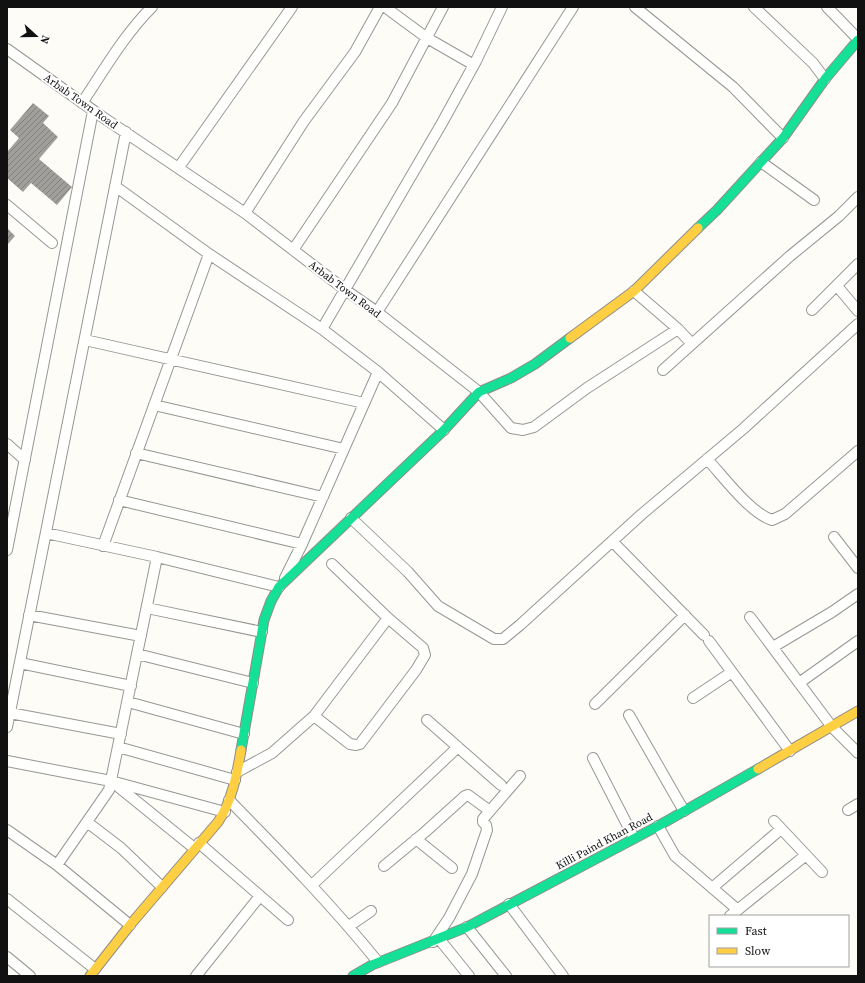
<svg xmlns="http://www.w3.org/2000/svg" width="865" height="983" font-family="'Source Serif 4',serif">
	<style>
		.building { fill: url(#building-hatch) }
		.lines { fill: none; stroke-linecap: round; stroke-linejoin: round }
		.street-casing { stroke: #979795; stroke-width: 12 }
		.fast-casing { stroke: #8e8d8b; stroke-width: 11 }
		.slow-casing { stroke: #8e8d8b; stroke-width: 11 }
		.street { stroke: #fffffe; stroke-width: 10 }
		.fast { stroke: #16e098; stroke-width: 9 }
		.slow { stroke: #ffcf43; stroke-width: 9 }
		.labels { text-anchor: middle; stroke-width: 4; stroke-linejoin: round; paint-order: stroke }
		.street-label { font-size: 11px; fill: #111; stroke: #fff }
	</style>
	<defs>
		<pattern id="building-hatch" width="6" height="6" patternUnits="userSpaceOnUse"><rect width="6" height="6" fill="#a19f9c"/><path d="M-1 1l2-2M0 6l6-6M5 7l2-2" fill="none" stroke="#82807e"/></pattern>
	</defs>
	<rect width="100%" height="100%" fill="#fdfcf7"/>
	<path class="building" d="M33 103 49 116 43 123 58 137 39 159 72 187 57 205 31 183 23 192 7 178V152L19 138 10 130Z
		M7 228 15 236 7 245Z"/>
	<g class="lines">
		<defs>
			<path id="street" d="M385 7 427 38 474 65
				M635 7 733 87 783 138
				M754 7 813 63 825 79
				M827 7 858 39
				M7 49 101 116 245 213 344 289 377 312 479 392 511 428 523 430 534 427 587 388 678 329
				M82 103C104 70 124 35 152 7
				M761 162 814 200
				M179 167 292 7
				M115 186 209 254 322 329 378 372 444 430
				M7 205 52 243
				M245 213 304 121 355 52 380 7
				M293 250 392 103 443 7
				M837 286 858 311
				M634 291 678 329 692 344
				M812 310 858 264
				M377 312 573 7
				M322 329 442 123 476 61 502 7
				M85 340 364 403
				M663 370 790 256 839 216 858 197
				M154 405 344 449
				M7 444 25 460
				M136 453 323 497
				M707 459C723 476 750 513 772 520L785 514 858 451
				M119 500 302 544
				M351 518 408 572 438 606 494 639H503L520 625 642 514 743 429 858 324
				M46 533 157 557 279 587
				M834 537 858 568
				M612 541 704 635
				M103 546 209 254
				M7 550 93 111
				M285 578 302 544 378 372
				M147 608 262 632
				M29 615 141 636
				M750 617 832 727 858 753
				M709 641 790 751
				M773 647 832 612 858 594
				M137 654 253 683
				M20 663 131 686
				M799 683 858 641
				M693 698 732 672
				M128 702 244 734
				M595 704 685 615
				M10 713 121 734
				M629 715 684 811
				M314 716 350 744 356 745 360 744 416 670 425 655 423 648 388 618 332 564
				M427 720 501 785
				M7 727 126 132
				M118 747 235 780
				M593 758 634 838
				M7 761 111 781 225 812
				M237 772 272 753 314 716 388 618
				M115 784 194 848
				M229 800C281 853 332 905 378 962
				M848 810 858 804
				M774 821 822 872
				M87 822 121 848 162 887
				M658 826 675 856 738 910
				M7 830 57 865 130 925
				M416 839 452 868
				M199 843 288 920
				M57 865 109 790 157 557
				M384 866 425 832 465 796 468 795 490 811
				M312 885 458 747
				M712 888 781 829
				M7 899 95 969
				M509 904 563 976
				M730 916 806 855
				M349 926 371 911
				M467 927 506 976
				M440 940 469 976
				M433 942 449 918 472 874 487 830 486 825 483 822V819L520 776
				M7 957 30 976
				M196 976 260 896"/>
			<path id="fast" d="M698 228 717 210 783 138 825 79 858 40
				M241 750 264 620 271 601 279 587 444 430 479 392 511 378 535 364 570 338
				M353 976 372 965 467 927 658 826 758 769"/>
			<path id="slow" d="M570 338 634 291 698 228
				M758 769 858 711
				M90 976 130 925 218 822C232 801 237 774 241 750"/>
		</defs>
		<use href="#street" class="street-casing"/>
		<use href="#fast" class="fast-casing"/>
		<use href="#slow" class="slow-casing"/>
		<use href="#street" class="street"/>
		<use href="#fast" class="fast"/>
		<use href="#slow" class="slow"/>
	</g>
	<g class="labels">
		<g class="street-label">
			<text transform="translate(81 101) rotate(35)" y="4">Arbab Town Road</text>
			<text transform="translate(345 289) rotate(37)" y="4">Arbab Town Road</text>
			<text transform="translate(604 841) rotate(-28)" y="4">Killi Paind Khan Road</text>
		</g>
	</g>
	<rect width="865" height="983" fill="none" stroke="#111111" stroke-width="16"/>
	<rect x="709" y="915" width="140" height="52" fill="#ffffff" stroke="#a0a0a0"/>
	<rect x="717" y="928" width="20" height="6" fill="#16e098" stroke="#a0a0a0"/>
	<text x="745" y="935" font-size="12" fill="#111111">Fast</text>
	<rect x="717" y="948" width="20" height="6" fill="#ffcf43" stroke="#a0a0a0"/>
	<text x="745" y="955" font-size="12" fill="#111111">Slow</text>
	<g transform="translate(36 36) rotate(111)" stroke="#ffffff" stroke-width="3" paint-order="stroke">
	<path d="M0-3L7 15L0 10L-7 15Z" fill="#111111"/>
	<text y="-6" font-size="11" font-weight="bold" text-anchor="middle" fill="#111111">N</text>
	</g>
</svg>
